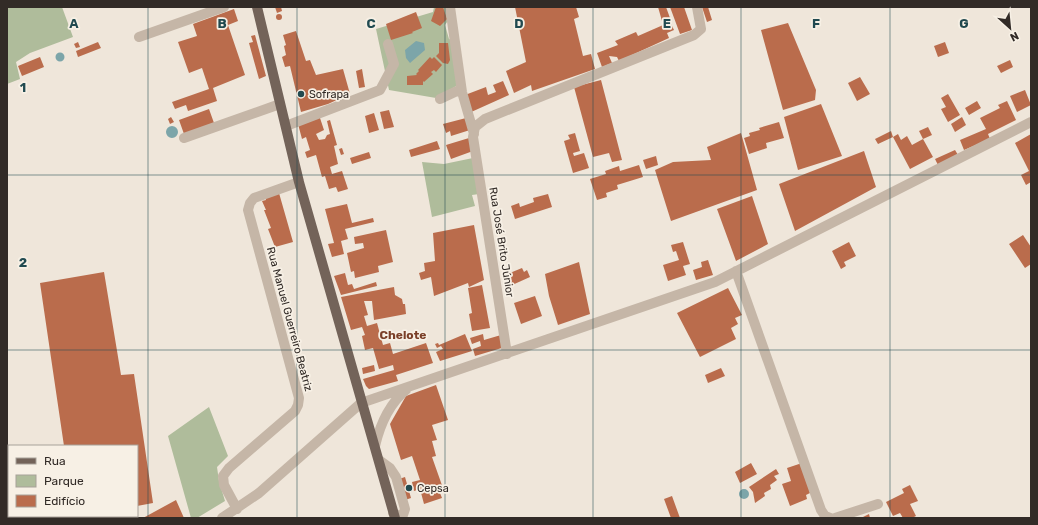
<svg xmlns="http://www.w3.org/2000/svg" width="1038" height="525" font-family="Rubik,sans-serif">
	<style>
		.green { fill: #afbc9b }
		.water { fill: #7ca5a9 }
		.building { fill: #ba6c4c }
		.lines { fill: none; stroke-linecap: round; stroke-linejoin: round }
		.minor { stroke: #c5b6a7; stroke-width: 10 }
		.major { stroke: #736359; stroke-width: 10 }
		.grid { fill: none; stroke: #214a50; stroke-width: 1; stroke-opacity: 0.55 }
		.poi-dot { fill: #214a50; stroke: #f7f0e5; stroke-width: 1.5 }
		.labels { text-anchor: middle; stroke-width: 3.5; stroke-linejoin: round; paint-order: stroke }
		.poi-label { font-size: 11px; fill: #322b27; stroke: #f7f0e5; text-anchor: start }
		.street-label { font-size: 11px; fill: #322b27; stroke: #f7f0e5 }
		.neighbourhood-label { font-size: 12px; font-weight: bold; fill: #7a3f28; stroke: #f7f0e5 }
		.grid-label { font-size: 13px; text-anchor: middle; font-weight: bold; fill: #214a50; stroke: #f7f0e5; stroke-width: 3.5; stroke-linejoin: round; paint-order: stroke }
	</style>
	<rect width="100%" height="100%" fill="#efe6da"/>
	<path class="green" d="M7 7H62L73 37 30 53 16 62 20 79 7 84Z
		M434 7H448L450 18 445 25 449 39 455 41 458 85 436 98 389 90 376 29 433 12Z
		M473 158 479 194 472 195 475 206 432 217 422 162 444 164Z
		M209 407 228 456 217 467 219 481 225 501 197 518H191L168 436Z"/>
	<path class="water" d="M416 41 424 43 425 50 410 63 406 58 405 50Z
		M55.5 57a4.5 4.5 0 1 1 9 0a4.5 4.5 0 1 1-9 0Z
		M166 132a6 6 0 1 1 12 0a6 6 0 1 1-12 0Z
		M739 494a5 5 0 1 1 10 0a5 5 0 1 1-10 0Z"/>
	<path class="building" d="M275 7H281L282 11 277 13Z
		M436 7H443L447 19 440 26 431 21Z
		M515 7H576L579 17 574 19 583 56 591 54 595 69 532 91 531 85 514 93 506 71 526 62Z
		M658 7H666L670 18 662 21Z
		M670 7H684L692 30 680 34Z
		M702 7H708L712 20 707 22Z
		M234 9 238 21 228 25 245 75 213 88 217 101 188 111 186 105 175 109 172 102 209 89 202 68 189 73 178 42 197 36 193 24Z
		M416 12 422 28 412 32 413 33 391 40 386 24Z
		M276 17a3 3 0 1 1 6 0a3 3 0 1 1-6 0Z
		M670 22 674 30 667 33 669 38 619 61 617 57 609 56 612 63 602 67 597 53 618 45 615 41 636 32 638 36Z
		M788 23 816 90 815 100 783 110 761 30Z
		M296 31 306 61 310 60 316 75 343 69 350 94 328 104 301 112 290 66 285 67 282 57 286 55 284 46 286 45 283 35Z
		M255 35 266 76 259 79 249 43 253 42 251 36Z
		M78 42 80 47 76 48 74 44Z
		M98 42 101 48 78 57 76 51Z
		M945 42 949 53 938 57 934 46Z
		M439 43H448L450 60 448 64 443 63 436 56 439 53Z
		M40 57 44 67 22 76 18 66Z
		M430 57 432 59 434 57 442 65 436 72 434 70 431 72 433 74 424 82 423 81V85H407V76L417 75 416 74 419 71 418 70Z
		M1010 60 1013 67 1001 73 997 66Z
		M362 69 365 87 359 88 356 71Z
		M860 77 870 94 857 101 848 83Z
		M601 80 622 160 612 162 609 153 593 157 574 87Z
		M503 81 509 95 469 113 465 95 486 87 488 95 496 92 493 85Z
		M1025 90 1031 105 1017 112 1010 96Z
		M948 94 960 115 948 122 941 109 946 107 941 98Z
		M977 101 981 108 969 115 965 108Z
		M1007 101 1016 120 988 134 990 139 964 150 960 140 986 129 980 118 1000 108 998 105Z
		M821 104 842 156 798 170 784 117Z
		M209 109 214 123 184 134 179 120Z
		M389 110 394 127 384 129 380 112Z
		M374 113 379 130 369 133 365 116Z
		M319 115 324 130 316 134 319 140 325 139 327 135 330 134 327 121 330 120 337 145 334 146 338 164 330 167 332 174 342 171 348 189 338 192 336 187 329 189 325 176 322 177 316 155 307 158 305 152 310 150 306 137 302 139 298 124Z
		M171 117 174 122 170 124 168 119Z
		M962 117 966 125 955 132 951 124Z
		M466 118 470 130 451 136 450 131 446 133 443 124Z
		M779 122 784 138 766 143 767 148 749 154 744 138 750 136 749 133 760 130 759 128Z
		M928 127 932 135 923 139 919 131Z
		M891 131 893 137 878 144 875 139Z
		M575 133 580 151 573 153 574 156 584 153 589 168 573 173 564 141 570 139 568 135Z
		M741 133 757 190 671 221 655 170 673 162 711 160 707 147Z
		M898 134 901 140 907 136 912 145 923 139 933 157 910 169 893 137Z
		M1031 134V182L1026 185 1021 175 1029 171 1015 143Z
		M469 138 473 151 451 159 446 145Z
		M437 141 440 149 411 157 409 150Z
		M342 148 344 154 341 155 339 149Z
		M955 150 958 155 938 165 935 159Z
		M864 151 876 187 795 231 779 184Z
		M369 152 371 158 352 164 350 158Z
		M656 156 658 165 646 169 643 160Z
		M639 165 643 177 617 185 618 189 606 193 607 197 597 200 590 179 606 174 605 171 619 166 620 171Z
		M279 193 293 242 275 247 268 229 271 228 264 210H266L262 201 266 200 265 197Z
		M548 194 552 207 515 219 511 206 519 203 520 207 534 202 533 198Z
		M752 196 768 244 736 261 717 209Z
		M347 204 352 223 373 218 374 222 345 229 348 239 341 241 344 254 332 257 328 244 334 243 325 209Z
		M474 225 484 280 469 287 468 283 434 296 431 277 421 280 419 273 425 271 424 263 435 261 433 233Z
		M386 230 393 262 378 266 379 272 355 278 354 271 351 272 347 253 364 248 363 243 355 244 354 237Z
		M1023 235 1031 247V264L1025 268 1009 244Z
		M683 242 690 264 683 266 686 275 668 281 663 265 679 260 676 251 673 252 671 245Z
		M849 242 856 256 844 262 846 266 841 269 832 251Z
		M708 260 713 275 696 280 693 270 702 267 701 262Z
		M579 262 590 314 558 325 549 296 545 274Z
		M522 268 524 272 527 270 530 277 510 286 505 275Z
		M104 272 121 375 134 374 153 503 137 506V446H64L40 283Z
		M345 273 348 285 352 284 354 289 376 282 377 286 341 295 334 276Z
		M482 285 490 328 472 331 469 314 472 313 468 288Z
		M394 287 395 295 402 299 403 304H405L406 314 374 320 372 301H364L368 315 364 316 367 326 377 323 383 345 390 343 393 354 426 343 433 363 396 375 398 381 369 389 366 386 363 379 394 370 393 365 379 369 373 348 365 350 362 336 365 335 362 327 351 330 341 297Z
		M728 288 742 315 735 318 738 324 731 328 736 339 700 357 677 313Z
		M535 296 542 316 521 324 514 303Z
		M465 334 472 351 440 361 436 352 443 349 441 346 437 348 435 344 438 343 439 345Z
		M483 334 484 340 501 335 505 347 475 356 473 349 481 346 480 341 472 344 470 338Z
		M374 365 375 371 363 374 362 368Z
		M721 368 725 376 708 383 705 375Z
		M436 385 448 420 432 425 437 440 432 441 436 456 432 457 444 491 440 493 442 498 424 504 420 489 414 491 412 482 420 480 412 456 401 460 390 424 406 396Z
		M751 463 757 474 740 483 735 472Z
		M802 463 810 493 806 495 807 499 790 506 782 484 791 481 787 468Z
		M776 469 779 474 774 476 777 480 770 485 771 489 764 493 765 496 755 503 753 492 749 487Z
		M405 477 411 498 399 502 393 481Z
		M910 485 918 501 910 504 916 516 912 518H903L900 513 893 516 886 502 904 493 902 489Z
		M672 496 680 518H671L664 499Z
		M176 500 184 518H143Z
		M869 514 870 518H861Z"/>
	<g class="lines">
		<path class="minor" d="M450 7 462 92 474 134
			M139 37 224 7
			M440 99 457 91 462 92
			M286 126 380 90 394 64 388 44
			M184 138 280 104
			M736 271 821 510 825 516 830 518
			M507 354 473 137 475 127 485 119 694 35 701 29 697 7
			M375 446C380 425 389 404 406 390
			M379 460 390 468 396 477 405 509 403 515 400 516 393 513
			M237 509 224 485 223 476 229 468 295 411 298 405 299 398 248 210 250 203 254 198 299 182
			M222 518 259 493 361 403 715 282 1031 122
			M835 518 878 504"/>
		<path class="major" d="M257 7 299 182 395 518"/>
	</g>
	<path class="grid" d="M148 7V518M297 7V518M445 7V518M593 7V518M741 7V518M890 7V518M7 175H1031M7 350H1031"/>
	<g class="poi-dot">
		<circle cx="301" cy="94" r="4"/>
		<circle cx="409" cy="488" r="4"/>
	</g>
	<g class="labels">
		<g class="poi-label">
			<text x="309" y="98">Sofrapa</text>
			<text x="417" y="492">Cepsa</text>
		</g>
		<g class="street-label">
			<text transform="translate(502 242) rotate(81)" y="4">Rua José Brito Júnior</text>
			<text transform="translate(290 319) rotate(75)" y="4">Rua Manuel Guerreiro Beatriz</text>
		</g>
		<g class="neighbourhood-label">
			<text x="403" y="339">Chelote</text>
		</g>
	</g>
	<g class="grid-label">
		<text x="74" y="28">A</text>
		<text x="222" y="28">B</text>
		<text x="371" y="28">C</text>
		<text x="519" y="28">D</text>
		<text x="667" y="28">E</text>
		<text x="816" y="28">F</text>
		<text x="964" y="28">G</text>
		<text x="23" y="92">1</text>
		<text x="23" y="267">2</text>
	</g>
	<rect width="1038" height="525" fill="none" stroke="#322b27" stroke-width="16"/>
	<rect x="8" y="445" width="130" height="72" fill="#f7f0e5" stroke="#a8a199"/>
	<rect x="16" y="458" width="20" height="6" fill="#736359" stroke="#a8a199"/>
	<text x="44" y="465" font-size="12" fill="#322b27">Rua</text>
	<rect x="16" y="475" width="20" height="12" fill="#afbc9b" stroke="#a8a199"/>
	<text x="44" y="485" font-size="12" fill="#322b27">Parque</text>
	<rect x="16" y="495" width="20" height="12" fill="#ba6c4c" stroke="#a8a199"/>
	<text x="44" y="505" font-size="12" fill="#322b27">Edifício</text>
	<g transform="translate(1010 28) rotate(153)" stroke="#f7f0e5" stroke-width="3" paint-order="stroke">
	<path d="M0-3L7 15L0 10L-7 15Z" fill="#322b27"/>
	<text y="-6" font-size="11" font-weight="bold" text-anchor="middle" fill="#322b27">N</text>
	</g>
</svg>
